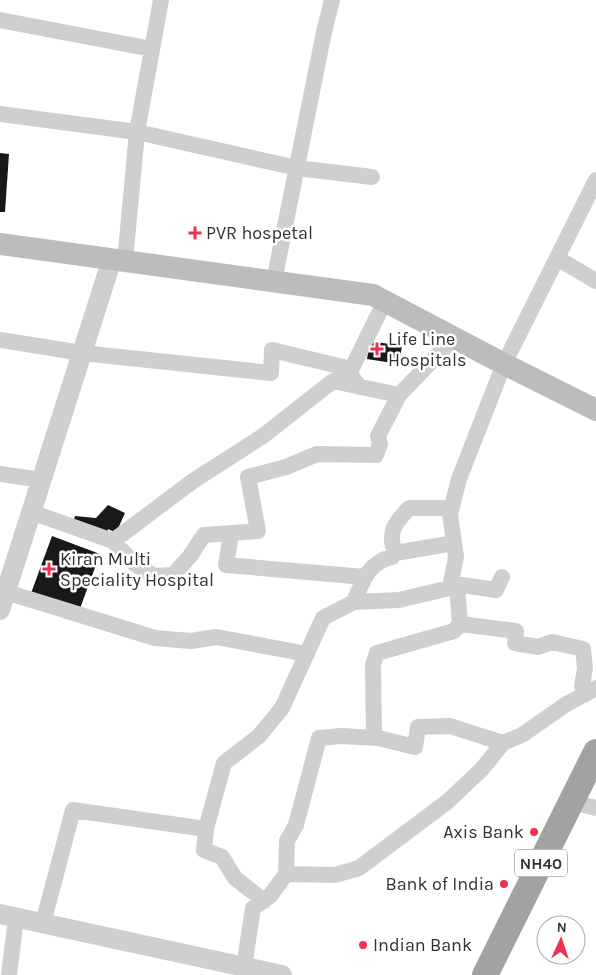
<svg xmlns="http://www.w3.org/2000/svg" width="596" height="975" font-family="Karla,sans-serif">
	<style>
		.building { fill: #191919 }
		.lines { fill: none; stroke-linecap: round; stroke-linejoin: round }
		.minor { stroke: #cfcfcf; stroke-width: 16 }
		.tertiary { stroke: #cfcfcf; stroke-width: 20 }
		.secondary { stroke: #bcbcbc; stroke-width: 22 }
		.trunk { stroke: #a2a2a2; stroke-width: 26 }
		.poi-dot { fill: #ed314f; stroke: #fff; stroke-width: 2 }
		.labels { text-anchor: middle; stroke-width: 5; stroke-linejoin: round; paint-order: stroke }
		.shield { fill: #fff; stroke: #707070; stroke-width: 1 }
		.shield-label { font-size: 16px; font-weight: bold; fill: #323232 }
		.poi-label { font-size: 18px; fill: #323232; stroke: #fff; text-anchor: start }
	</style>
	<rect width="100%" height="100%" fill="#fff"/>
	<path class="building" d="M0 153 9 154 5 212H0Z
		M370 341 402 346 399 364 367 359Z
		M108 505 125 513 116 533 108 529 107 534 72 526 75 516 96 518Z
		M52 536 100 554 78 614 30 596Z"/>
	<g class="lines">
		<path class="minor" d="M161 0 137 132 297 168 372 177
			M0 20 152 49
			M0 114 137 132 125 261
			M557 258 596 281
			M274 281 324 32 332 0
			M0 340 82 353 271 373 272 350 343 367 360 387
			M349 374 385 301
			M0 474 42 480
			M452 508H409C395 523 387 532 395 553L454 543
			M31 512 113 541 193 481 263 436 333 381 399 395 454 338
			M231 534 226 565 365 577
			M113 541 135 564 154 576 173 575 190 556 204 535 258 531 248 477 286 467 317 454 376 455 380 444 378 436 399 395
			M457 586 460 624 516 631 515 643 538 647 552 642 583 649 585 668 582 686 584 695
			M450 587 456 557 450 514 459 479 504 364 596 180
			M6 592 155 638 191 641 216 637 307 654
			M354 602C362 583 368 562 392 557L395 553
			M374 737 373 665 377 653 454 631 460 624
			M571 802 596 808
			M206 829 224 763 259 736 282 708 323 618 354 602 399 600 462 585 496 590 502 577
			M286 874 287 841 296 825 319 738 341 736 378 738 415 747 418 727 450 726 503 743
			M43 923 73 810 206 829 204 850 222 857 235 878 264 901
			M244 967 253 908 270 896 286 874 335 875 359 868 447 802 482 769 503 743 522 735 565 705 596 688
			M9 975 16 918"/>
		<path class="tertiary" d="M0 610 112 259
			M0 914 282 975"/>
		<path class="secondary" d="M0 244 373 295 504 364 596 410"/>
		<path class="trunk" d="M485 975 596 752"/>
	</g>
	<g class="poi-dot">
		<path d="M192.5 225.5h5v5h5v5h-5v5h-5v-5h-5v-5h5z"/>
		<path d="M374.5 341.5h5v5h5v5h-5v5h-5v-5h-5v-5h5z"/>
		<path d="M46.5 561.5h5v5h5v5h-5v5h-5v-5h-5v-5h5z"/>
		<circle cx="534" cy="832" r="5"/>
		<circle cx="504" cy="884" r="5"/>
		<circle cx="363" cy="945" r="5"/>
	</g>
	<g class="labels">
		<rect class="shield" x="515" y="849.5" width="52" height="27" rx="4"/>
		<g class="shield-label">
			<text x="541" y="869">NH40</text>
		</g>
		<g class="poi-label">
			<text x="206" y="239">PVR hospetal</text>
			<text x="388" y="345">Life Line<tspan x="388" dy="21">Hospitals</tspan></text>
			<text x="60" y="565">Kiran Multi<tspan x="60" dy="21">Speciality Hospital</tspan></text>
			<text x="524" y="838" text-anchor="end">Axis Bank</text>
			<text x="494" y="890" text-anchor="end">Bank of India</text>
			<text x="373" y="951">Indian Bank</text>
		</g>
	</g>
	<g transform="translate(561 940) rotate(3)"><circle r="24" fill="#ffffff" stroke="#adadad"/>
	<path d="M0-4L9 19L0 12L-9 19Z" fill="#ed314f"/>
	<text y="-8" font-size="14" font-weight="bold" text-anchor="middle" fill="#323232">N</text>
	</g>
</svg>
